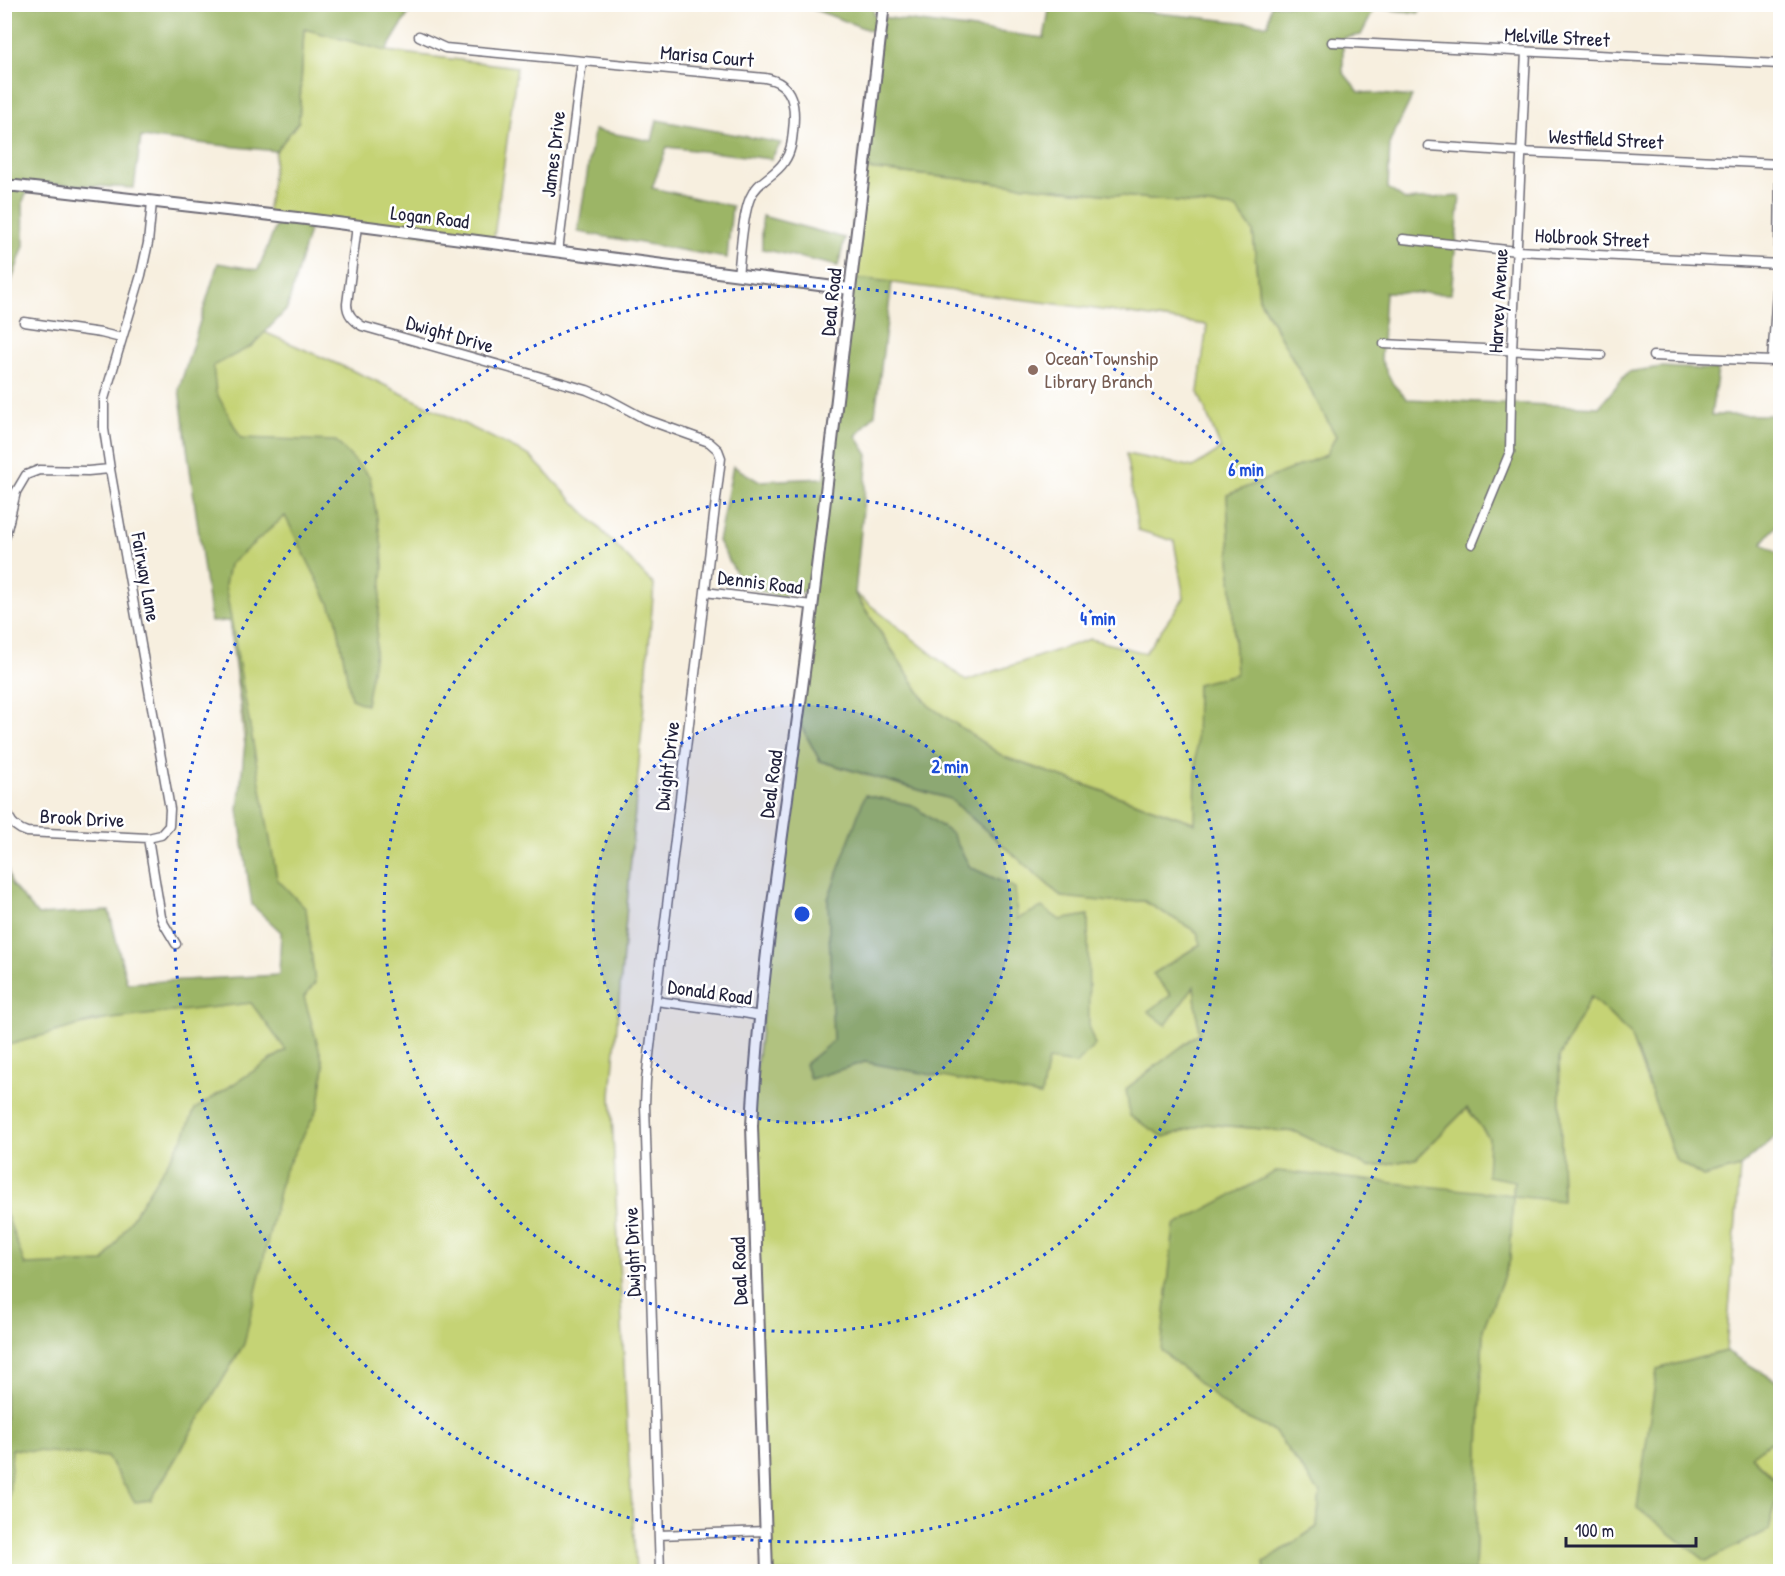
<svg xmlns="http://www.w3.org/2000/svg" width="1785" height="1576" font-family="'Patrick Hand',sans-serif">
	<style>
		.green { fill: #c5d375; stroke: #747a58; stroke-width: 1.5 }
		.forest { fill: #9cb566; stroke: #5f6c50; stroke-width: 1.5 }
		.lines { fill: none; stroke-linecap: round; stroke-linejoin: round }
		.minor-casing { stroke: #6d6a74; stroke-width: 11 }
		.tertiary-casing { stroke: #6d6a74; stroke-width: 14 }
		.minor { stroke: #fff; stroke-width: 8 }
		.tertiary { stroke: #fff; stroke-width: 10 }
		.ring { fill: none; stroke: #1d4ed8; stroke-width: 3; stroke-dasharray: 3 6 }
		.education-dot { fill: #8d6e63; stroke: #fff; stroke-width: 2 }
		.labels { text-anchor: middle; stroke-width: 5; stroke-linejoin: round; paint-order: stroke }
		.street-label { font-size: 20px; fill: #22223b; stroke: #fff }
		.education-label { font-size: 20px; fill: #785e54; stroke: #fff; text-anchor: start }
		.centre { fill: #1d4ed8; stroke: #fff; stroke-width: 3 }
		.ring-label { font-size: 18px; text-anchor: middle; font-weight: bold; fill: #1d4ed8; stroke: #fff; stroke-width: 5; stroke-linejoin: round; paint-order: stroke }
	</style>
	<rect width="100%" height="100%" fill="#fff"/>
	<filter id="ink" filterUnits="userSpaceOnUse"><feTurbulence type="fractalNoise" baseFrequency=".0167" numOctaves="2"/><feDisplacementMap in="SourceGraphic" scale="12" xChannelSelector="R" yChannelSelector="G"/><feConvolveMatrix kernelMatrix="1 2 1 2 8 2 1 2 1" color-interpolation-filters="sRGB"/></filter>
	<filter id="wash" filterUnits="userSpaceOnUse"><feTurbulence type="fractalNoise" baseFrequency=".008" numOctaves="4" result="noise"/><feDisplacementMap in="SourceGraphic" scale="24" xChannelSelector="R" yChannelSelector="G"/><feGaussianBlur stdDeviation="1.35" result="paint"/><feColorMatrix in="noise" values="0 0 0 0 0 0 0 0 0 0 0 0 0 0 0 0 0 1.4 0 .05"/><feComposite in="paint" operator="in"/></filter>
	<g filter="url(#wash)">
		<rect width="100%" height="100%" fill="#f7efdf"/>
		<path class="green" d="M304 28 386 51 517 67 493 244 267 214 276 151 299 121Z
			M858 168 1236 208 1253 231 1259 299 1336 436 1326 455 1227 495 1236 674 1197 684 1196 823 1004 757 928 705 855 593 966 681 1090 639 1145 653 1184 598 1174 541 1138 530 1126 454 1193 467 1221 449 1198 392 1207 325 1088 308 847 277Z
			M246 324 374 380 530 456 654 585 611 1096 628 1445 636 1571H5V1041L302 978 263 887 195 351Z
			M799 722 820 761 950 799 1062 897 1144 901 1197 932 1202 943 1153 974 1171 995 1194 985 1199 1033 1126 1089 1164 1137 1206 1124 1296 1132 1368 1167 1416 1159 1467 1108 1489 1138 1514 1181 1513 1195 1562 1200 1559 1057 1591 997 1630 1034 1676 1160 1703 1177 1740 1167 1726 1351 1657 1369 1769 1530 1780 1485V1571H1475L1483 1328 1510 1260 1233 1412 1274 1431 1320 1493 1317 1527 1264 1562 1265 1571 766 1572 751 1110Z
			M1780 1439V1483L1751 1456 1767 1444Z"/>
		<path class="forest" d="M5 5H441L428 11H410L386 51 304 29 299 121 276 151 141 137 134 188 32 183 23 201 24 246 5 299Z
			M802 5H873L874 16 1044 38 1050 5H1084L1268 25 1271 5H1423L1419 13 1375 8 1361 35 1343 38V72L1359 92 1412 97 1390 142 1388 188 1405 200 1460 196 1451 294 1385 292 1381 360 1393 384 1407 399 1599 407 1628 372 1661 367 1718 370 1711 415H1780V521L1762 543 1780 555V1133L1740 1167 1703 1177 1676 1160 1630 1034 1591 997 1559 1057 1562 1201 1513 1196 1510 1260 1483 1329 1475 1571H1265L1264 1562 1317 1527 1320 1493 1274 1431 1233 1412 1161 1350 1174 1226 1277 1171 1513 1195 1514 1181 1487 1176 1489 1138 1467 1108 1416 1159 1368 1167 1296 1132 1206 1124 1164 1137 1130 1116 1126 1089 1199 1033 1194 986 1166 1025 1148 1011 1171 995 1153 974 1201 944 1197 932 1144 901 1111 902 1062 897 950 799 820 761 799 722 812 590 779 597 743 585 718 541 733 466 758 481 825 478 847 277 892 282 875 414 856 436 868 455 855 594 928 705 1004 757 1195 823 1197 684 1236 674 1227 495 1326 455 1336 436 1259 298 1253 231 1236 208 858 168 877 33Z
			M657 120 781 143 771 159 667 147 652 188 732 206 727 258 578 232 594 130 652 141Z
			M280 216 312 220 287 309 252 346 213 366 216 392 241 438 336 441 370 477 382 547 383 568 375 653 366 705 351 699 336 617 285 516 229 565 225 585 277 879 306 909 315 983 304 997 324 1066 319 1106 283 1174 244 1344 151 1500 135 1502 107 1457 12 1449 5 1569V1210L25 1265 104 1262 184 1136 195 1109 286 1050 251 1003 94 1021 5 1046 4 854 11 884 38 915 109 911 127 983 279 975 281 932 252 905 238 810 246 733 229 621 211 622 179 389 218 263 258 270Z
			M762 216 845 238 838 266 762 249Z
			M865 795 912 805 952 834 970 867 1015 888 1017 919 1042 907 1060 920 1088 915 1089 1028 1095 1045 1076 1064 1048 1060 1041 1096 865 1062 810 1079 805 1064 833 1041 828 899Z
			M1726 1351 1780 1383V1439L1767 1444 1751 1456 1780 1485 1769 1530 1706 1561 1637 1508 1657 1369Z"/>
	</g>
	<g filter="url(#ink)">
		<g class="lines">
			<defs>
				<path id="minor" d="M419 36 445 48 765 78C794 83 796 107 793 131 792 142 791 152 784 162 775 176 757 181 750 198 742 218 741 252 738 275
					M1332 42 1780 64
					M1429 146 1521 152 1780 164
					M357 226 347 304C347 314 353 320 362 326L587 390 608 399 645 419 709 442 718 450 721 458 646 1080 645 1105 660 1572
					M1403 239 1517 251 1780 264
					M558 251 582 61
					M24 322 101 333 121 338
					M1384 344 1601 355
					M1653 356 1772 361 1779 264 1780 160
					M4 542 16 492 26 475 39 470 88 471 110 469
					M1472 544 1510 452 1512 350 1526 52
					M705 592 812 605
					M4 792C6 810 7 826 27 832L148 838 161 835 169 826 170 809 110 469 104 429V399L141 275 148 243 152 202
					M148 838 161 917 164 924 176 944
					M656 1001 744 1013 760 1016
					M659 1535 766 1531"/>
				<path id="tertiary" d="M4 186H16L306 219 850 289
					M767 1572 752 1126C760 964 788 803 808 641 834 429 859 217 884 4"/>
			</defs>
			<use href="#minor" class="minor-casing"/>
			<use href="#tertiary" class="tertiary-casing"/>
			<use href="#minor" class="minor"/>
			<use href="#tertiary" class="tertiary"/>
		</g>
	</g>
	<circle cx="802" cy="914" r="209" fill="#1d4ed8" fill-opacity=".12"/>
	<g class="ring">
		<circle cx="802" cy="914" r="209"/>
		<circle cx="802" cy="914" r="418"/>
		<circle cx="802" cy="914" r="628"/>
	</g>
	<circle class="education-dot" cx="1033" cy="370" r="6"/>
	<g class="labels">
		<g class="street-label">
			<text transform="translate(1557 37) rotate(3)" y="7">Melville Street</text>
			<text transform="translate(707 56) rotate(5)" y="7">Marisa Court</text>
			<text transform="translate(1606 139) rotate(3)" y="7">Westfield Street</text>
			<text transform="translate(553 154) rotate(-83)" y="7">James Drive</text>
			<text transform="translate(430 217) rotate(7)" y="7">Logan Road</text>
			<text transform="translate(1592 238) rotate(3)" y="7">Holbrook Street</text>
			<text transform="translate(1498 301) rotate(-87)" y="7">Harvey Avenue</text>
			<text transform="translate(831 302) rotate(-84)" y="7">Deal Road</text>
			<text transform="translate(450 334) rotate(16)" y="7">Dwight Drive</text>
			<text transform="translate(146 577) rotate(80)" y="7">Fairway Lane</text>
			<text transform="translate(760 582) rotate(7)" y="7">Dennis Road</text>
			<text transform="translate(667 766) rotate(-83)" y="7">Dwight Drive</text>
			<text transform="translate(771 784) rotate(-82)" y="7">Deal Road</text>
			<text transform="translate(82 818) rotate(3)" y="7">Brook Drive</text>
			<text transform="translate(710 992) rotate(8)" y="7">Donald Road</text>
			<text transform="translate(632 1252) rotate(-92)" y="7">Dwight Drive</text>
			<text transform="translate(739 1271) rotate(-92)" y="7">Deal Road</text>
		</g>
		<g class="education-label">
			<text x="1045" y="365">Ocean Township<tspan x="1045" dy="23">Library Branch</tspan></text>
		</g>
	</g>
	<circle cx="802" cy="914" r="9" class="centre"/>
	<g class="ring-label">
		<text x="1246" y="476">6 min</text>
		<text x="1098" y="625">4 min</text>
		<text x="950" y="773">2 min</text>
	</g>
	<rect width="1785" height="1576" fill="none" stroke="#fff" stroke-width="24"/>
	<path d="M1566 1537v9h130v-9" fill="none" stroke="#22223b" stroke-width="3"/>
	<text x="1575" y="1537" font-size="18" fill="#22223b" stroke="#ffffff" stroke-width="4.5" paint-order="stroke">100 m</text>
</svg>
